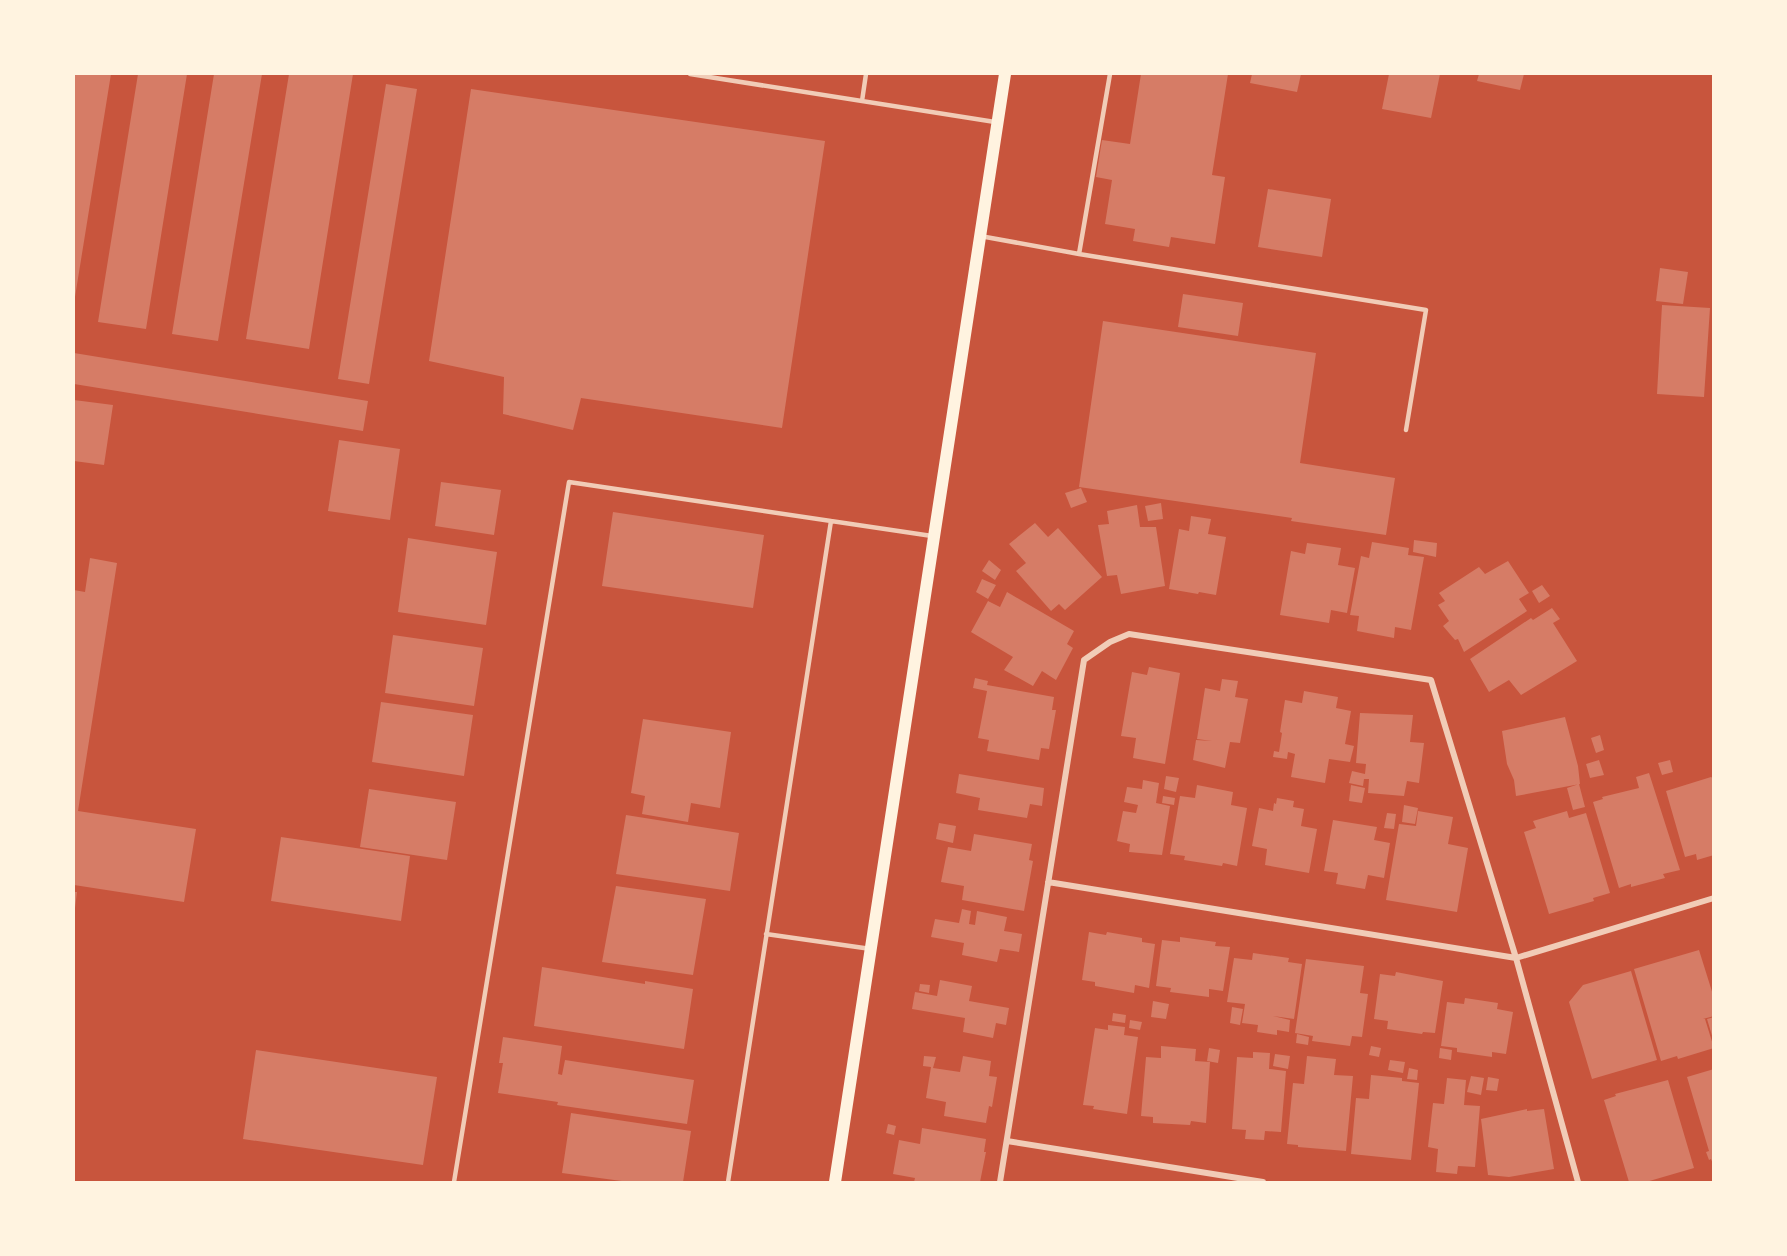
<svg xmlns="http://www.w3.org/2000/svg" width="1787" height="1256" font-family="'PT Sans',sans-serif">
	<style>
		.building { fill: #d67c66 }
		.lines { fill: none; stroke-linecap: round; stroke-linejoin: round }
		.service { stroke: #f1ccb7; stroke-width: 4.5 }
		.minor { stroke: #f1ccb7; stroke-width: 6 }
		.secondary { stroke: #fff3e0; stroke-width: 12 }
	</style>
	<rect width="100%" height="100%" fill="#c8553d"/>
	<path class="building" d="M74 74H111L75 297H74Z
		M138 74H187L146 329 98 322Z
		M214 74H262L218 341 172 334Z
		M289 74H353L309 349 246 339Z
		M1141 74H1228L1212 175 1225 177 1215 244 1171 237 1169 247 1133 241 1135 229 1105 224 1112 180 1096 177 1102 140 1130 144Z
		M1252 74H1301L1297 92 1250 83Z
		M1389 74H1440L1431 118 1382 109Z
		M1479 74H1524L1520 90 1477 81Z
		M386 84 417 89 369 384 338 379Z
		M471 89 825 141 782 428 581 398 573 430 503 414 504 377 429 361Z
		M1268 189 1331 199 1322 257 1258 247Z
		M1660 268 1688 272 1683 304 1656 301Z
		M1183 294 1243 303 1238 336 1178 327Z
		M1662 305 1710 308 1704 397 1657 394Z
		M1103 321 1316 353 1300 463 1395 478 1386 535 1291 521 1292 518 1079 487Z
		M74 353 368 401 363 431 74 384Z
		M74 400 113 405 104 465 74 461Z
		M339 440 400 449 390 520 328 511Z
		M441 482 501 490 494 535 435 526Z
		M1081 488 1087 502 1071 508 1065 493Z
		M1161 503 1163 519 1148 521 1145 506Z
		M1137 505 1140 527H1156L1165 586 1121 594 1117 575 1107 576 1098 525 1109 524 1107 511Z
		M613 512 764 535 753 608 602 586Z
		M1191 516 1211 519 1208 534 1226 537 1216 595 1199 592 1198 594 1169 589 1179 529 1189 531Z
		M1035 523 1048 537 1058 528 1102 577 1065 610 1059 604 1051 611 1016 571 1026 563 1009 544Z
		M408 538 497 552 486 625 398 612Z
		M1414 540 1437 543 1436 557 1413 552Z
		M1372 542 1409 548 1408 555 1424 557 1411 630 1395 627 1394 638 1357 631 1359 616 1350 615 1361 556 1369 558Z
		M1307 543 1341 548 1338 565 1355 568 1347 613 1331 610 1329 623 1280 615 1291 551 1305 554Z
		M90 558 117 563 78 811 196 829 184 902 74 885V590L85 592Z
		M989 560 1001 570 995 580 982 571Z
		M1508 561 1529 593 1519 599 1527 611 1464 652 1458 639 1455 640 1443 626 1449 621 1438 605 1445 601 1439 593 1479 567 1485 574Z
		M982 579 996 585 988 599 976 592Z
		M1542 585 1550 596 1539 603 1532 591Z
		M1007 592 1074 631 1067 644 1073 648 1056 680 1042 671 1033 686 1004 670 1013 657 971 632 988 601 1000 607Z
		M1552 608 1560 619 1553 623 1577 661 1521 695 1509 680 1489 692 1470 659 1531 618 1533 620Z
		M393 635 483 648 474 706 385 693Z
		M1149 667 1180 673 1165 764 1133 758 1136 738 1121 736 1132 672 1147 675Z
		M975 678 988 681 987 685 1054 697 1052 710H1056L1049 749 1041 748 1039 760 987 751 989 740 978 738 987 691 973 688Z
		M1222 679 1238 681 1235 697 1248 699 1240 743 1230 742 1225 768 1193 760 1196 740 1212 741 1197 739 1205 688 1220 691Z
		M1304 691 1338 697 1336 708 1351 711 1345 744 1354 746 1350 762 1329 759 1325 783 1291 777 1295 754 1288 752 1287 759 1273 757 1274 751 1279 752 1282 733 1280 732 1285 700 1302 703Z
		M381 702 473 715 464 776 372 762Z
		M1360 713 1413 715 1410 742 1424 743 1419 783 1407 781 1404 796 1368 793 1369 779H1364L1363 786 1349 783 1352 771 1365 774 1366 764 1356 763Z
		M1565 717 1578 766 1580 784 1516 796 1514 780 1507 764 1502 731Z
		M643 719 731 732 720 808 691 803 688 822 642 814 645 796 631 793Z
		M1600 735 1604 750 1596 753 1591 738Z
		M1599 760 1604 775 1590 778 1586 764Z
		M1670 760 1673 772 1662 775 1658 763Z
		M1649 773 1680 870 1663 874 1665 878 1631 887V884L1619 888 1593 802 1603 799 1602 797 1639 788 1636 777Z
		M959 774 1044 788 1042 806 1030 804 1027 818 978 810 980 798 956 793Z
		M1166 776 1179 778 1176 792 1164 789Z
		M1711 777 1714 779V855L1697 860 1696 854 1685 857 1666 791Z
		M1143 780 1159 783 1156 803 1170 806 1162 855 1129 852 1130 844 1117 841 1123 811 1136 813 1138 805 1124 802 1127 787 1142 789Z
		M1579 784 1585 807 1573 810 1567 788Z
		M1197 785 1233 792 1231 805 1247 808 1237 866 1223 863 1222 866 1184 860 1185 856 1170 854 1180 796 1195 798Z
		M1351 785 1365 788 1362 803 1349 801Z
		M369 789 456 802 447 860 360 847Z
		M1163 796 1175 798 1174 805 1162 803Z
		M1277 798 1294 801 1293 807 1304 809 1301 826 1317 829 1309 873 1265 865 1267 849 1252 846 1259 808 1273 811 1274 803 1276 804Z
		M1404 805 1418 808 1415 824 1402 822Z
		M1418 811 1453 817 1448 844 1468 848 1457 912 1386 900 1399 824 1416 826Z
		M1567 811 1569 818 1586 813 1610 893 1593 898 1594 901 1549 914 1524 832 1536 828 1533 821Z
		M1387 813 1396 814 1394 829 1384 828Z
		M626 815 739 833 730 891 616 874Z
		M1333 820 1377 827 1374 840 1390 843 1384 878 1368 875 1365 889 1336 884 1338 873 1324 871Z
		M939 823 956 826 953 843 936 839Z
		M974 834 1032 844 1029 860 1033 861 1024 911 962 900 964 886 941 882 948 847 971 851Z
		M281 837 410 856 401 921 271 901Z
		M616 886 706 899 693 975 602 962Z
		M74 892H77L75 908H74Z
		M962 909 971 911 969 924 975 925 977 911 1007 917 1004 931 1022 934 1019 952 1000 949 997 962 962 955 964 943 931 937 935 919 959 923Z
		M1089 932 1106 935 1107 932 1142 938V942L1155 944 1149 988 1135 985 1134 993 1095 986V982L1082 980Z
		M1180 937 1216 942 1215 946 1230 947 1223 991 1209 989V997L1170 992 1171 988 1156 986 1162 940 1180 942Z
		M1699 950 1714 998V1016L1703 1019H1705L1714 1048 1678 1059 1677 1056 1661 1061 1634 969Z
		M1253 953 1289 958 1288 962 1302 964 1294 1019 1273 1016 1290 1020 1289 1032 1277 1030V1035L1257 1032 1258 1025 1242 1023 1245 1004 1227 1002 1234 958 1252 960Z
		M1306 959 1364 966 1360 993 1368 994 1362 1037 1352 1036 1350 1046 1312 1041 1313 1036 1295 1033Z
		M542 967 645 984V981L693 989 684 1049 534 1026Z
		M1631 971 1657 1060 1592 1079 1569 1002 1583 985Z
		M1396 972 1443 981 1435 1033 1423 1032 1422 1034 1387 1029 1388 1021 1374 1019 1380 974 1395 976Z
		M940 980 972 986 969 1001 1009 1008 1006 1025 996 1023 993 1038 963 1032 965 1018 912 1009 915 992 937 996Z
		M920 984 930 985 929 993 919 991Z
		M1465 998 1498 1003 1497 1009 1513 1012 1506 1054 1492 1052V1057L1457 1052V1048L1441 1046 1447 1002 1464 1004Z
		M1153 1001 1169 1004 1166 1019 1151 1017Z
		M1232 1007 1243 1009 1240 1025 1230 1023Z
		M1113 1013 1126 1015 1125 1023 1112 1021Z
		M1714 1017V1039H1713L1707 1019Z
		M1130 1020 1142 1022 1140 1030 1129 1028Z
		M1108 1025 1125 1027 1124 1035 1138 1037 1127 1114 1093 1109 1094 1106 1083 1105 1095 1028 1108 1030Z
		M1297 1034 1309 1037 1308 1045 1296 1043Z
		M503 1037 562 1046 558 1074 562 1075 565 1060 694 1080 687 1124 557 1105 558 1102 498 1093 503 1063H499Z
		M1161 1046 1196 1049 1195 1061 1210 1062 1206 1123 1191 1121 1190 1125 1153 1123V1117L1141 1116 1146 1057 1161 1058Z
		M1371 1046 1381 1048 1379 1057 1369 1055Z
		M1209 1048 1220 1050 1218 1063 1207 1061Z
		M1440 1048 1452 1050 1451 1060 1439 1058Z
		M256 1050 437 1077 423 1165 243 1139Z
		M1253 1052 1270 1053 1269 1069 1286 1071 1281 1132 1265 1131 1264 1140 1245 1139 1246 1130 1232 1129 1237 1057 1253 1058Z
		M1275 1054 1290 1056 1288 1069 1273 1066Z
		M924 1056 936 1057 933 1068 960 1072 963 1056 991 1061 989 1076 997 1077 992 1107 989 1106 986 1123 944 1116 946 1102 926 1098 931 1067 923 1066Z
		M1307 1056 1336 1059 1334 1075 1353 1076 1346 1151 1298 1147V1145L1287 1144 1293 1083 1304 1084Z
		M1390 1060 1405 1062 1403 1073 1388 1070Z
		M1409 1068 1418 1070 1417 1080 1407 1079Z
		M1714 1069V1164H1713L1711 1159 1709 1160 1706 1152 1709 1151 1687 1077Z
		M1371 1075 1402 1078V1081L1419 1083 1411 1160 1351 1154 1356 1098 1369 1099Z
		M1471 1076 1484 1078 1481 1095 1467 1092Z
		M1488 1077 1499 1079 1497 1091 1486 1090Z
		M1447 1078 1466 1080 1464 1105 1480 1106 1475 1167 1458 1166 1457 1174 1436 1172 1438 1149 1428 1147 1433 1103 1444 1104Z
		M1668 1080 1694 1168 1646 1182H1629L1604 1100 1616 1096 1615 1094Z
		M1527 1109V1111L1544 1109 1554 1169 1509 1177 1488 1175 1481 1119Z
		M571 1113 691 1131 683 1182H629L562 1173Z
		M888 1124 896 1126 894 1135 886 1133Z
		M922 1128 986 1139 984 1152H986L980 1182H914L915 1178 893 1174 899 1140 920 1144Z"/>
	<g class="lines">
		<path class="service" d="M690 74 995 122
			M862 101 866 74
			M980 236 1079 254 1110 74
			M1079 254 1426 310 1406 430
			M766 934 871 949
			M454 1182 569 482 932 536
			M728 1182 831 521"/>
		<path class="minor" d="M1048 882 1516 958 1714 898
			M1007 1141 1263 1182
			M1000 1182 1084 660 1110 642 1129 634 1431 680 1516 958 1578 1182"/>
		<path class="secondary" d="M835 1182 1005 74"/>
	</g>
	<rect width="1787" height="1256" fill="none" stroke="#fff3e0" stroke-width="150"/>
</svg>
